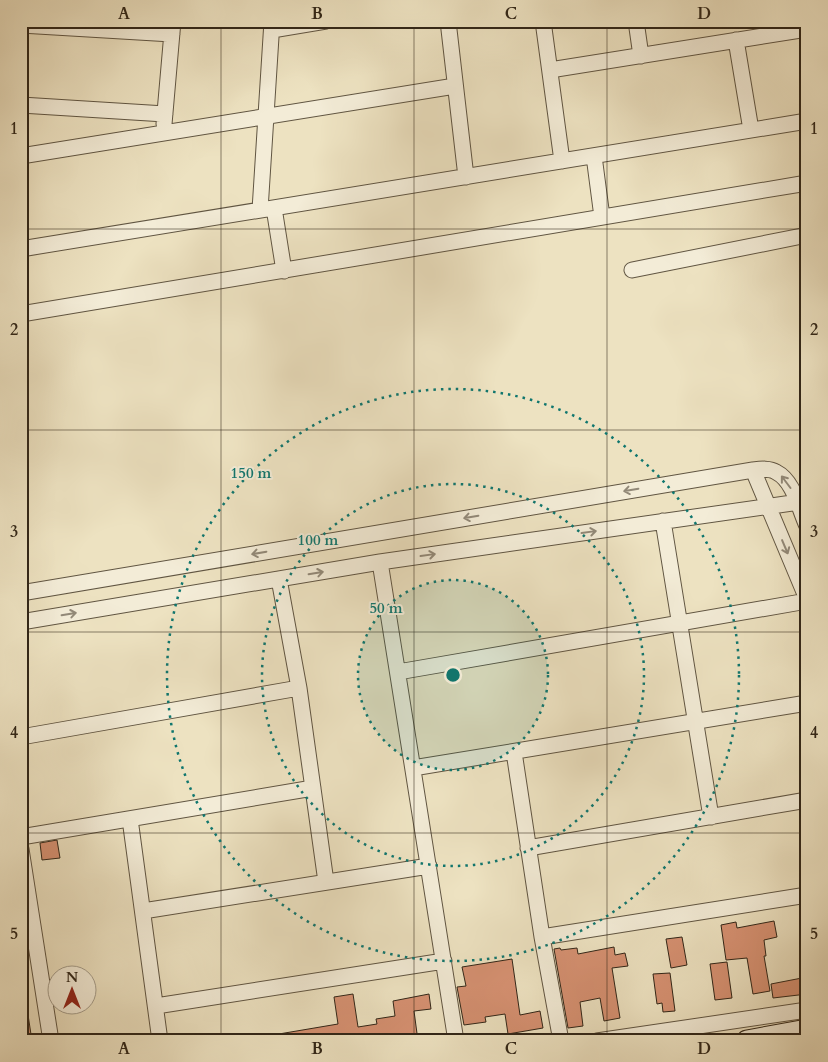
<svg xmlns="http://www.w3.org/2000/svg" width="828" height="1062" font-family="Cardo,serif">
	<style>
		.building { fill: #d69172; stroke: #312618 }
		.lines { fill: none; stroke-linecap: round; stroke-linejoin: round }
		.minor-casing { stroke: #605542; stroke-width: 17 }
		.secondary-casing { stroke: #312618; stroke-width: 23 }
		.minor { stroke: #f3ecd7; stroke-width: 15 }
		.secondary { stroke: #f3ecd7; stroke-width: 21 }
		.oneway { stroke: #928978 }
		.grid { fill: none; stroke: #312618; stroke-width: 1; stroke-opacity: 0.55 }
		.ring { fill: none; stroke: #0f766e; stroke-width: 2.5; stroke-dasharray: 2.5 5 }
		.centre { fill: #0f766e; stroke: #f3ecd7; stroke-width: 2.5 }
		.ring-label { font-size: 15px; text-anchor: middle; font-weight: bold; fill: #0f766e; stroke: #f3ecd7; stroke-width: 4; stroke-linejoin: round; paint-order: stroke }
		.neatline { fill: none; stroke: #312618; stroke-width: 2 }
		.grid-label { font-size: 16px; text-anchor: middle; font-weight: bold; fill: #312618 }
	</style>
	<rect width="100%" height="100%" fill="#ede2c1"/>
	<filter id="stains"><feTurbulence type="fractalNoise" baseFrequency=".004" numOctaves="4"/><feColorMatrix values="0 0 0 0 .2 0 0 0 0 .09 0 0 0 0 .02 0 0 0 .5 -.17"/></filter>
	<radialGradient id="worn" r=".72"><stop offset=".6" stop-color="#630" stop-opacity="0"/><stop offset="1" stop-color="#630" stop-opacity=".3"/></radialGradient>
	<path class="building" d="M57 840 60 858 42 860 40 843Z
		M774 921 777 937 764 940 766 956H764L770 991 753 994 747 958 726 960 721 925 736 922 737 928Z
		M682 937 687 965 671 968 666 939Z
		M614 947 615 955 625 953 628 966 612 968 620 1018 604 1021 600 998 580 1002 583 1026 568 1028 554 949 560 948 561 950 577 948 578 954Z
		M512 959 520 1015 540 1011 543 1028 508 1034 505 1014 485 1017 486 1022 464 1025 457 987 466 986 462 967Z
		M727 962 732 998 715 1000 710 964Z
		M670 973 675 1011 663 1012 662 1003 657 1004 653 974Z
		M807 977V994L773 998 771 984Z
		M353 994 358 1027 377 1024 376 1019 395 1016 393 1001 429 994 431 1009 414 1011 418 1041H342V1038L325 1041H274L273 1035 338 1024 334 997Z
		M27 1008 32 1041H21V1009Z"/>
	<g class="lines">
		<defs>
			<path id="minor" d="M448 21 466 177
				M543 21 562 161
				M636 21 641 56
				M21 25 172 34
				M272 30 326 21
				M736 40 751 130
				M550 70 807 29
				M21 105 165 114
				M164 124 173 21
				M21 156 455 86
				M594 156 602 217
				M274 208 284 271
				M260 210 272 21
				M21 249 807 121
				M632 270 807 235
				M21 314 807 183
				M753 470 807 599
				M663 521 711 817
				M380 562 456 1041
				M279 579 299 688 326 882
				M21 593 753 470C761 469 770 468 776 472 794 481 799 509 807 526
				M21 622 380 562 806 501
				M398 672 807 601
				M21 737 299 688
				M514 752 542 937 561 1041
				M413 768 807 703
				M130 819 160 1041
				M21 837 313 788
				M528 848 807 800
				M21 849 51 1041
				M143 911 429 866
				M542 937 807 895
				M156 1006 444 961
				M597 1041 807 1010"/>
			<path id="secondary" d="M747 1041 807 1030"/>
		</defs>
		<use href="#minor" class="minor-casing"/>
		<use href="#secondary" class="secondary-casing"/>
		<use href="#minor" class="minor"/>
		<use href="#secondary" class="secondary"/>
	</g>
	<defs><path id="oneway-shaft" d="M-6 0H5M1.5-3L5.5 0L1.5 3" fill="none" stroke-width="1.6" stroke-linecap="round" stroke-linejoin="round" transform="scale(1.25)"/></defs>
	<g class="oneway">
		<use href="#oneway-shaft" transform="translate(786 482) rotate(-127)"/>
		<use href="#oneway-shaft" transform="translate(631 490) rotate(170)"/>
		<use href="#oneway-shaft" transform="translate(471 517) rotate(170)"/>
		<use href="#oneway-shaft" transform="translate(589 532) rotate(-8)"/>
		<use href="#oneway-shaft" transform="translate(785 547) rotate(67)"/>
		<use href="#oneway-shaft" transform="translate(259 553) rotate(170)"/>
		<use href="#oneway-shaft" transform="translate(428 555) rotate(-8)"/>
		<use href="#oneway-shaft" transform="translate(316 573) rotate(-9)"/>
		<use href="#oneway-shaft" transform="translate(69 614) rotate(-9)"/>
	</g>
	<path class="grid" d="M221 21V1041M414 21V1041M607 21V1041M21 229H807M21 430H807M21 632H807M21 833H807"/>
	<circle cx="453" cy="675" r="95" fill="#0f766e" fill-opacity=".12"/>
	<g class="ring">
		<circle cx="453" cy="675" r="95"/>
		<circle cx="453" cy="675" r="191"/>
		<circle cx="453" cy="675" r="286"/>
	</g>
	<circle cx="453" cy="675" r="8" class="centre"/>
	<g class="ring-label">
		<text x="251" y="478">150 m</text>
		<text x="318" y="545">100 m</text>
		<text x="386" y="613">50 m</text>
	</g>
	<rect width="828" height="1062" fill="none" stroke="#ede2c1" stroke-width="55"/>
	<g transform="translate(72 990)"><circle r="24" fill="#f3ecd7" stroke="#a59d8b"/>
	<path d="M0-4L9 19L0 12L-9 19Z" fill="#8f2418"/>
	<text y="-8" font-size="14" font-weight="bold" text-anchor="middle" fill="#312618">N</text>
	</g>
	<rect x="28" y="28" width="772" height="1006" class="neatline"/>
	<g class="grid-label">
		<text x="124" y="19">A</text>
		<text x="317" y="19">B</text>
		<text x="511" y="19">C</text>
		<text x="704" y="19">D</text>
		<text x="14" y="134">1</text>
		<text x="814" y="134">1</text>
		<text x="14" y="335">2</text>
		<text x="814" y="335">2</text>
		<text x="14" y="537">3</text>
		<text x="814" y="537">3</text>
		<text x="14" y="738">4</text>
		<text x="814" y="738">4</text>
		<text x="14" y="939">5</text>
		<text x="814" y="939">5</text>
		<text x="124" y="1054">A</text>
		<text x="317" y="1054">B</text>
		<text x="511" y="1054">C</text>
		<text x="704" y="1054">D</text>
	</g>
	<rect width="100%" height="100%" filter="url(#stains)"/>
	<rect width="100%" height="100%" fill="url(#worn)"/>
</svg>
